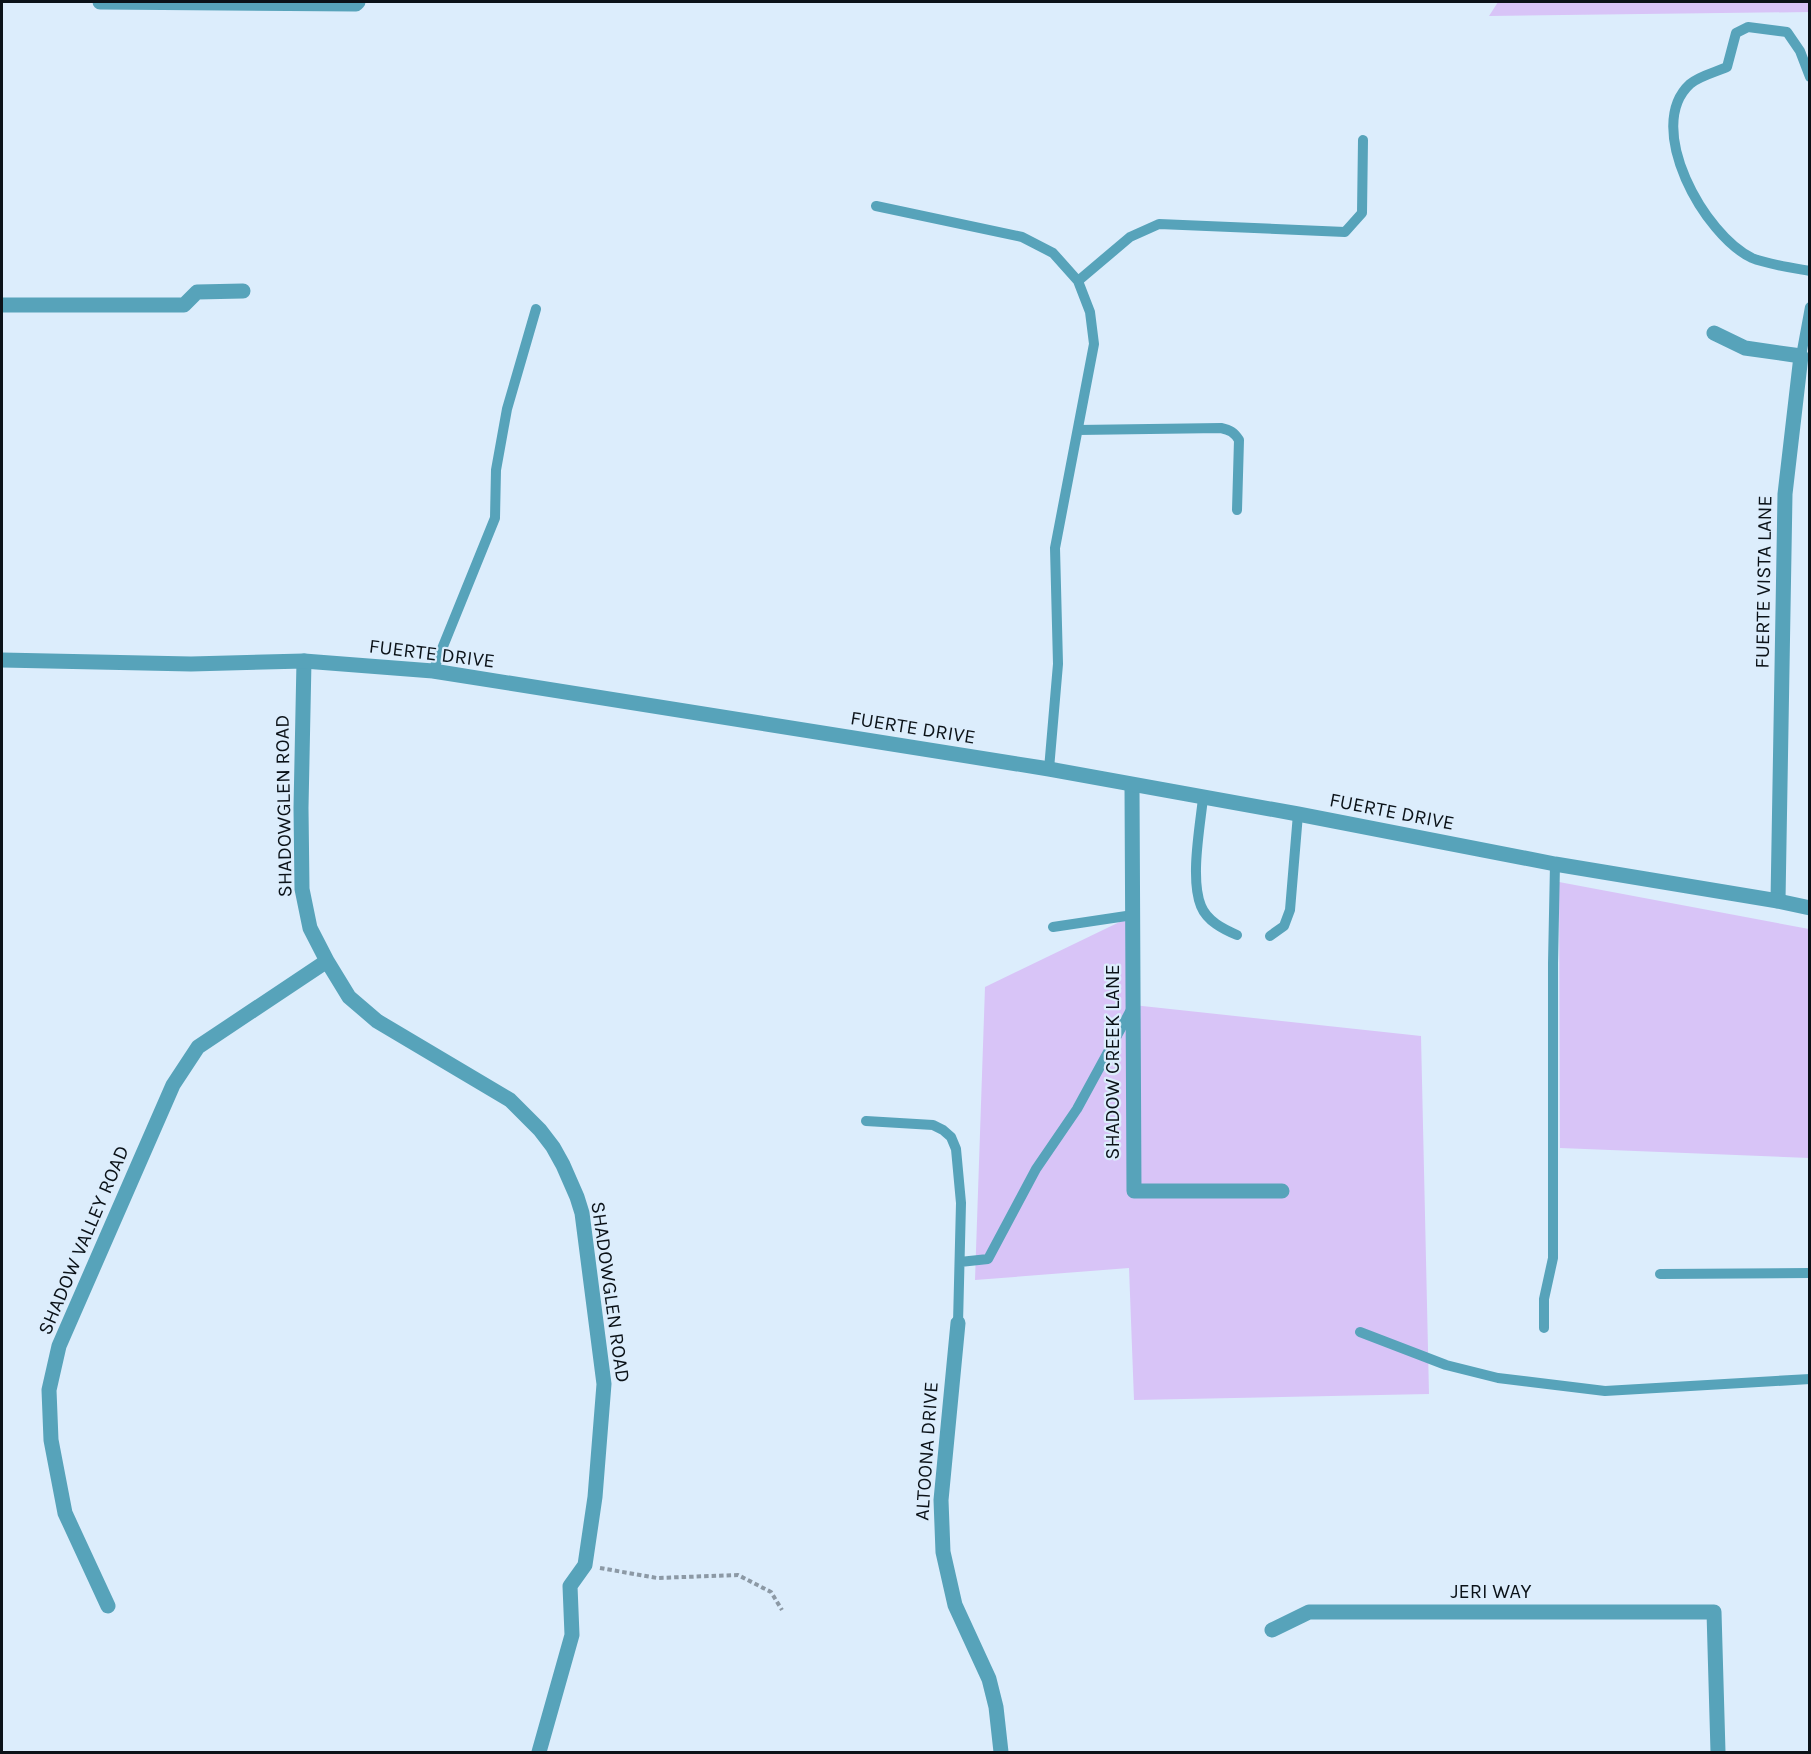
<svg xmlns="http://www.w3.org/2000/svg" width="1811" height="1754" font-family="Karla,sans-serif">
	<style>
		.green { fill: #d8c4f7 }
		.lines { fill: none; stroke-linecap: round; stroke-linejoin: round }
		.path { stroke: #8c99a5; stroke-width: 4; stroke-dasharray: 4.5 3; stroke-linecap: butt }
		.service { stroke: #57a3ba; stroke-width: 10 }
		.minor { stroke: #57a3ba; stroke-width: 15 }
		.tertiary { stroke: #57a3ba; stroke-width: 15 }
		.labels { text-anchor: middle; stroke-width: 4.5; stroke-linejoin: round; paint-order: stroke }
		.street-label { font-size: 20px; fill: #0b1218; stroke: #dcedfc }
	</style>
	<rect width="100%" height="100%" fill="#dcedfc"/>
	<path class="green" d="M1498 2H1809L1810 12 1489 16Z
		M1559 882 1809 929V1158L1560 1148Z
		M1134 915 1133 1005 1421 1036 1429 1394 1134 1400 1129 1268 975 1280 985 987Z"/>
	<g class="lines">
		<path class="path" d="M600 1568 657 1578 738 1575 771 1592 782 1610"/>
		<path class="service" d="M1810 77 1800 51 1787 32 1748 27 1736 33 1727 67C1716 72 1699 76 1690 84 1643 127 1705 236 1752 258 1766 264 1793 268 1810 271
			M876 206 1022 237 1053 253 1078 281 1090 312 1094 344 1055 548 1058 664 1049 769
			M1078 281 1130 237 1159 224 1345 232 1362 213 1363 140
			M1801 356 1810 307
			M1078 430 1221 428C1230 430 1234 432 1239 440L1237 510
			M433 671 495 518 496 470 507 409 536 309
			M1203 798C1200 827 1190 879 1201 906 1207 921 1223 929 1237 935
			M1053 927 1133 915
			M1270 936 1284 926 1290 910 1298 814
			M866 1121 933 1125 943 1130 951 1137 956 1149 961 1203 958 1323
			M960 1262 988 1259 1036 1169 1077 1109 1132 1008
			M1660 1274 1810 1273
			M1544 1328V1299L1553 1258V963L1555 864
			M1360 1332 1446 1365 1498 1378 1605 1391 1810 1379"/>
		<path class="minor" d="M100 2 356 4 358 2
			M2 305H184L197 292 243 291
			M1714 333 1745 348 1801 356 1785 494 1778 901
			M304 661 301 808 302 889 310 928 327 961 349 997 377 1021 510 1100 540 1130 553 1147 563 1165 577 1197 582 1213 604 1384 595 1497 585 1565 570 1586 572 1635 539 1752
			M1132 786 1134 1191H1282
			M958 1323 941 1500 943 1552 955 1605 989 1679 996 1707 1001 1752
			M108 1606 65 1513 51 1440 49 1390 59 1346 173 1085 198 1047 327 961
			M1272 1630 1309 1612H1714L1718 1752"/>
		<path class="tertiary" d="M2 660 191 664 304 661 433 671 1049 769 1298 814 1555 864 1778 901 1810 908"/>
	</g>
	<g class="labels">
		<g class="street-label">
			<text transform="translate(1763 582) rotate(-89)" y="7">FUERTE VISTA LANE</text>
			<text transform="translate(432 653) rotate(7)" y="7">FUERTE DRIVE</text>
			<text transform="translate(913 727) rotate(9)" y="7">FUERTE DRIVE</text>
			<text transform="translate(283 806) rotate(-91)" y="7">SHADOWGLEN ROAD</text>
			<text transform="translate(1392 811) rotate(11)" y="7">FUERTE DRIVE</text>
			<text transform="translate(1112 1062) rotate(-90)" y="7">SHADOW CREEK LANE</text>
			<text transform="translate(83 1240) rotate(-67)" y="7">SHADOW VALLEY ROAD</text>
			<text transform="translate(611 1292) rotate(82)" y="7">SHADOWGLEN ROAD</text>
			<text transform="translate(926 1451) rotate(-86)" y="7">ALTOONA DRIVE</text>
			<text x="1491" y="1598">JERI WAY</text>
		</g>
	</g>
	<rect width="1811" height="1754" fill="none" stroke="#0b1218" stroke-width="6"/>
</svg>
